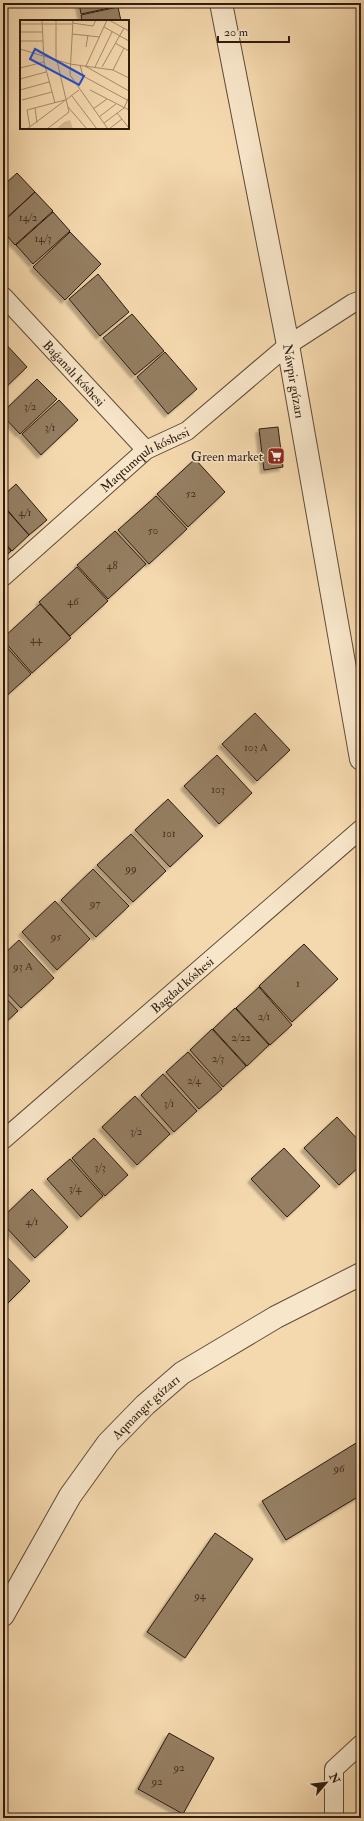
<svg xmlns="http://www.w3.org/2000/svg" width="364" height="1821" font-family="'IM FELL Double Pica',serif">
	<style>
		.building { fill: #957e62; stroke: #2e1b0f; filter: url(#shadow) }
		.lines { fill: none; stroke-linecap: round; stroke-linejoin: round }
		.minor-casing { stroke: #604a37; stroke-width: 20 }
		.tertiary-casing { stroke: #604a37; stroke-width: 24 }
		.minor { stroke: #f8e6ca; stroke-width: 18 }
		.tertiary { stroke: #f8e6ca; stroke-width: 22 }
		.labels { text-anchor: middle; stroke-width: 3; stroke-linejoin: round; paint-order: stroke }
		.number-label { font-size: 11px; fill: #483424 }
		.street-label { font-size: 13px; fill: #2e1b0f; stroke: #f8e6ca }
		.poi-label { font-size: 13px; fill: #2e1b0f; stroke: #f8e6ca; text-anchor: end }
		.inset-road { fill: none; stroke: #a58d6e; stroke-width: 1 }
		.view { fill: #1d4ed8; fill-opacity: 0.15; stroke: #1d4ed8; stroke-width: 2 }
		.inset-edge { fill: none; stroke: #2e1b0f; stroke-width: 2 }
	</style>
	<defs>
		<filter id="shadow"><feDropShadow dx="-3.5" dy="3.5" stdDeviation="1" flood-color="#0004"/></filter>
	</defs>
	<rect width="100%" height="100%" fill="#f5d9ae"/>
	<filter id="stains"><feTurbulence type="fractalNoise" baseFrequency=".005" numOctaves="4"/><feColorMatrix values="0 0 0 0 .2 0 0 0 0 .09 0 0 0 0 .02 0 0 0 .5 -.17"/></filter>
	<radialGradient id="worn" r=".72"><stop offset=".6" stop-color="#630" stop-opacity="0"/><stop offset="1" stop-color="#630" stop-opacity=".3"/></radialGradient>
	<path class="building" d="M79 3H118V6L81 14Z
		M118 7 121 21H82L81 15Z
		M17 173 35 192 3 221V186Z
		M35 192 53 211 15 245 3 231V222Z
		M53 212 70 231 33 264 16 245Z
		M70 232 101 264 65 300 33 267Z
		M98 274 129 312 100 336 69 299Z
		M132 314 164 351 135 375 103 338Z
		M3 341 27 367 3 390Z
		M165 352 197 389 168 414 137 377Z
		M37 379 57 399 20 434 3 416V412Z
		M59 400 78 420 41 455 22 434Z
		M278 427 283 467 264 470 259 429Z
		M195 459 225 492 188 527 157 494Z
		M16 484 47 520 29 535 3 505V496Z
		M156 496 187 529 149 564 118 530Z
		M3 506 29 535 12 551 3 541Z
		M115 531 146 564 108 599 77 565Z
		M3 541 11 551 3 558Z
		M77 567 108 601 70 636 39 602Z
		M40 604 71 638 32 673 3 640V638Z
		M3 643 31 674 3 699Z
		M255 713 290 750 257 781 222 744Z
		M217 755 252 793 219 824 184 786Z
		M168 799 203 836 170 867 135 830Z
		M131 834 166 871 133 902 97 865Z
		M93 869 129 906 96 937 61 900Z
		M55 901 90 939 57 970 22 932Z
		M19 940 54 978 21 1008 3 989V955Z
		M304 944 338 979 292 1022 259 986Z
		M259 987 292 1025 270 1045 236 1008Z
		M3 995 18 1011 3 1025Z
		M235 1008 269 1045 247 1066 213 1029Z
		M212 1029 246 1066 223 1087 190 1050Z
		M188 1052 222 1089 199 1109 166 1072Z
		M163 1074 197 1111 174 1132 141 1095Z
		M135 1096 170 1134 137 1165 102 1127Z
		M337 1117 361 1143V1165L339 1185 304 1148Z
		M94 1138 128 1175 105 1196 72 1158Z
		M284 1148 320 1186 287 1217 251 1179Z
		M70 1159 103 1196 81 1217 47 1179Z
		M32 1189 68 1227 35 1258 3 1224V1217Z
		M3 1253 30 1281 3 1308Z
		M361 1440V1495L286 1540 262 1501Z
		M215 1533 253 1559 185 1658 147 1632Z
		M169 1733 214 1758 183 1814 138 1789Z"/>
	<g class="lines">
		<defs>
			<g id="minor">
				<path id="s1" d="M3 296 146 450"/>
				<path id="s2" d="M3 577 146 450 187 431 288 345 353 303 361 300"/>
				<path id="s3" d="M3 1140 361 829"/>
				<path d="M334 1818V1769L361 1744"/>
			</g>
			<g id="tertiary">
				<path id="s4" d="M221 3 288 345 361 759"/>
				<path id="s5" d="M3 1615 70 1496 108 1443 145 1405 182 1373 276 1317 361 1274"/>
			</g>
		</defs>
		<use href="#minor" class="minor-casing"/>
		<use href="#tertiary" class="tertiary-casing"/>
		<use href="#minor" class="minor"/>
		<use href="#tertiary" class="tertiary"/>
	</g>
	<defs>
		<symbol id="supermarket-square" viewBox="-11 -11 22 22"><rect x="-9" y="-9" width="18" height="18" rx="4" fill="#8f2418" stroke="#f8e6ca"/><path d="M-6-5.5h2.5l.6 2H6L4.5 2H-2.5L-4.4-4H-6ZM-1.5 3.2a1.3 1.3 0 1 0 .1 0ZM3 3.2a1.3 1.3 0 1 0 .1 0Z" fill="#fff"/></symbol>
	</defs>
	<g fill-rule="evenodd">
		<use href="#supermarket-square" x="266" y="446" width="20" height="20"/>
	</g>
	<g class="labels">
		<g class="number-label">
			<text x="28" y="221">14/2</text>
			<text x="43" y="242">14/3</text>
			<text x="30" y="410">3/2</text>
			<text x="50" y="431">3/1</text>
			<text x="191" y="497">52</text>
			<text x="25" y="516">4/1</text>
			<text x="153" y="534">50</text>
			<text x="112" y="569">48</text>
			<text x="73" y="605">46</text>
			<text x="36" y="643">44</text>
			<text x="256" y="751">103 А</text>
			<text x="218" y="793">103</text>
			<text x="169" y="837">101</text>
			<text x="131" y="872">99</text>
			<text x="95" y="907">97</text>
			<text x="56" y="940">95</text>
			<text x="23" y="970">93 А</text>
			<text x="298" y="987">1</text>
			<text x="264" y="1020">2/1</text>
			<text x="241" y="1041">2/22</text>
			<text x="218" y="1062">2/3</text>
			<text x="194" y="1084">2/4</text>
			<text x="169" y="1107">3/1</text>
			<text x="136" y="1135">3/2</text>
			<text x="100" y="1171">3/3</text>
			<text x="75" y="1192">3/4</text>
			<text x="32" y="1225">4/1</text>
			<text x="339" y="1472">96</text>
			<text x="200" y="1599">94</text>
			<text x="179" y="1771">92</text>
			<text x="157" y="1785">92</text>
		</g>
		<g class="street-label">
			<text dy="5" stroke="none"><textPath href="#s1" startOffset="105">Baǵanalı kóshesi</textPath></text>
			<text dy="5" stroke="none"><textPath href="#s4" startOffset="385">Náwpir gúzarı</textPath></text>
			<text dy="5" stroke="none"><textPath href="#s2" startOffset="185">Maqtumqulı kóshesi</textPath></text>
			<text dy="5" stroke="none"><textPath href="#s3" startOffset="237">Bagdad kóshesi</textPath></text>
			<text dy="5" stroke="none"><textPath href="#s5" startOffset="254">Aqmangıt gúzarı</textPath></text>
		</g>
		<g class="poi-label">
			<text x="263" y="461">Green market</text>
		</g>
	</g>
	<g transform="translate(20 20)">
		<rect width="109" height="109" fill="#f5d9ae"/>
		<path d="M50 100 53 109H36L44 102Z" fill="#d3b993"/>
		<path class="inset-road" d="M22 0 24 42 35 83M36 0V40M53 0 50 55 88 109M89 0 109 11M52 3 73 6 76 0M0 4H52M84 7 109 21M0 12H23M52 14 80 17M0 21H23M95 23 109 31M66 27 68 15M0 29 50 44 93 50 109 58M60 45 63 56 109 81M65 46 109 71M66 46 87 0M75 47 92 12M82 47 104 8M0 48 24 42M93 50 104 28M0 59 26 52M0 70 29 62M70 70 109 90M52 76 77 109M2 80 32 72M48 87 67 109M15 88 17 103M73 89 87 79M97 93 109 108M79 97 96 84M84 103 104 88 109 77M10 107 7 90 45 80M7 109 59 70M27 109 49 92 37 41M89 109 102 99"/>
		<path class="view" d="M15 29 64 56 59 65 10 39Z"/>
		<rect width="109" height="109" class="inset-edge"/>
	</g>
	<rect width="364" height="1821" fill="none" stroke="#f5d9ae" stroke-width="16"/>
	<rect x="4" y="4" width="356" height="1813" fill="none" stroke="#2e1b0f" stroke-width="2"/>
	<rect x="8" y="8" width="348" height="1805" fill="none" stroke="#2e1b0f"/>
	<g transform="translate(326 1783) rotate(62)" stroke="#f8e6ca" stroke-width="3" paint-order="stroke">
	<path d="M0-3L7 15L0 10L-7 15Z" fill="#2e1b0f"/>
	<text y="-6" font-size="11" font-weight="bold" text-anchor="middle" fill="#2e1b0f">N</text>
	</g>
	<path d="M218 36v6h71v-6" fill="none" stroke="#2e1b0f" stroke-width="2"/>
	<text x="224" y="36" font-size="12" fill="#2e1b0f" stroke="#f8e6ca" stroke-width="3" paint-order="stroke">20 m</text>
	<rect width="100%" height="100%" filter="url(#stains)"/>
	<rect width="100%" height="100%" fill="url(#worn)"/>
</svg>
